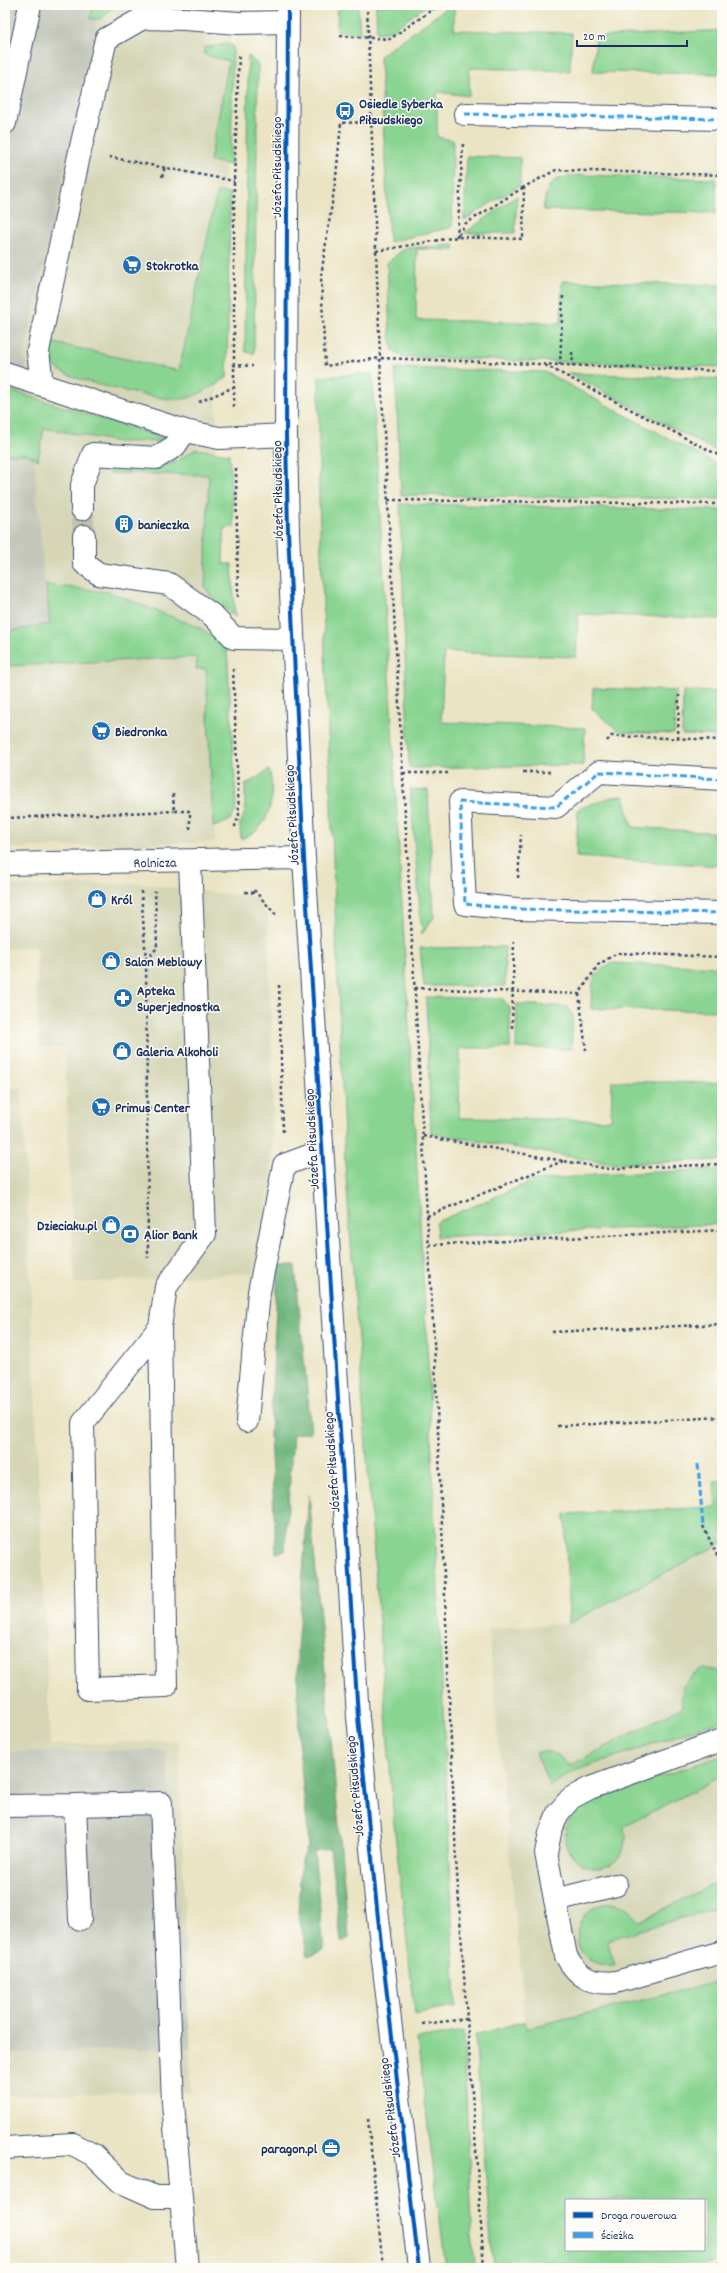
<svg xmlns="http://www.w3.org/2000/svg" width="727" height="2273" font-family="Dekko,sans-serif">
	<style>
		.built { fill: #d6d6b7 }
		.industrial { fill: #c3c6b9 }
		.green { fill: #89d491; stroke: #528278; fill-rule: evenodd }
		.forest { fill: #6eb67b; stroke: #44726c }
		.lines { fill: none; stroke-linecap: round; stroke-linejoin: round }
		.minor-tunnel { stroke: #c1c0b0; stroke-width: 22; stroke-dasharray: 22 11; stroke-linecap: butt }
		.minor-casing { stroke: #3a4a6d; stroke-width: 24 }
		.path { stroke: #3a4a6d; stroke-width: 2.5; stroke-dasharray: 3 3; stroke-linecap: butt }
		.minor { stroke: #fff; stroke-width: 22 }
		.quiet { stroke: #3b9de6; stroke-width: 3; stroke-dasharray: 6 3; stroke-linecap: butt }
		.cycleway-casing { stroke: #fdfcf7; stroke-width: 6 }
		.cycleway { stroke: #0057b8; stroke-width: 4 }
		.labels { text-anchor: middle; stroke-width: 3; stroke-linejoin: round; paint-order: stroke }
		.poi-label { font-size: 14px; font-weight: bold; fill: #1b2f5e; stroke: #fdfcf7; text-anchor: start }
		.street-label { font-size: 14px; fill: #1b2f5e; stroke: #fdfcf7 }
	</style>
	<rect width="100%" height="100%" fill="#fdfcf7"/>
	<filter id="ink" filterUnits="userSpaceOnUse"><feTurbulence type="fractalNoise" baseFrequency=".025" numOctaves="2"/><feDisplacementMap in="SourceGraphic" scale="8" xChannelSelector="R" yChannelSelector="G"/><feConvolveMatrix kernelMatrix="1 2 1 2 8 2 1 2 1" color-interpolation-filters="sRGB"/></filter>
	<filter id="wash" filterUnits="userSpaceOnUse"><feTurbulence type="fractalNoise" baseFrequency=".012" numOctaves="4" result="noise"/><feDisplacementMap in="SourceGraphic" scale="16" xChannelSelector="R" yChannelSelector="G"/><feGaussianBlur stdDeviation="0.9" result="paint"/><feColorMatrix in="noise" values="0 0 0 0 0 0 0 0 0 0 0 0 0 0 0 0 0 1.4 0 .05"/><feComposite in="paint" operator="in"/></filter>
	<g filter="url(#wash)">
		<rect width="100%" height="100%" fill="#ebe4c4"/>
		<path class="built" d="M100 5H232L213 501 210 658 215 842 5 848V644L49 639 24 356Z
			M133 883 255 897 268 917 273 1098 272 1180 254 1273 74 1283 65 1048 39 1047 36 947 5 949V886Z
			M5 1088H22L50 1745 177 1740 179 1743 191 2092 5 2095Z
			M722 1536V1981L526 2028 488 1629 569 1623Z"/>
		<path class="industrial" d="M5 5H100L24 356 50 640 5 644Z
			M166 1750 191 2049H134L5 2054V1752Z"/>
		<path class="green" d="M94 5H116L101 19H90Z
			M338 5H358L360 34 337 32Z
			M376 5H427L391 31 377 33Z
			M451 5H454V30L572 33 570 71 470 68 469 96 437 92V137L453 140 452 227 389 242 380 56Z
			M722 30V74L593 72 596 37Z
			M227 44 233 46 231 165 210 161 229 61 205 55 204 48Z
			M248 55 258 65 254 354 245 351Z
			M467 156 520 158V185L464 220Z
			M581 175 716 179V213L543 210C547 180 552 178 581 175Z
			M217 192 230 193 227 378C213 386 199 396 183 399 166 402 71 381 58 369 49 360 50 353 50 342L179 371Z
			M517 196 515 233H465Z
			M454 245V250L417 249 416 320 561 323 562 281 722 285V367L403 357 393 350 390 336 387 263 405 248Z
			M395 368 545 372 722 467V499L401 495Z
			M372 373 428 1363 456 2007 415 2014 394 1824 345 1163 319 501V377Z
			M568 373 722 379V454Z
			M5 389 164 438 159 441 119 442 44 428 38 460 26 454H5Z
			M196 449 229 454 234 527 224 528 223 564H232L235 617 213 599 205 587 209 475 111 473 106 471 104 468 106 464H172Z
			M400 504 722 510V619L578 614 576 657 444 652 441 722 585 728 583 765 409 768Z
			M46 585 109 592 200 628 227 647 236 801C236 820 229 822 213 827L206 669H196L197 657 7 666 5 632 50 624Z
			M593 688 676 691 674 734 620 732 592 709Z
			M683 691 722 692V736L682 735Z
			M269 770C275 790 272 818 255 832 252 835 245 837 241 839L240 825 245 812V785Z
			M410 789 428 790 434 917 422 934Z
			M624 796 632 827 722 833V866L576 857 578 809 612 797Z
			M505 947V986H424L420 948Z
			M612 963 722 967V1011L591 1009C592 987 589 974 612 963Z
			M426 997 503 999 510 1008V1048H460L459 1118 611 1120 612 1081 722 1083V1160L612 1164 431 1133Z
			M517 1004 568 1007 573 1016 571 1049 516 1048Z
			M722 1169V1224L437 1237 436 1222 533 1181 595 1175Z
			M722 1480V1543L569 1623 565 1514 716 1507 714 1481Z
			M704 1669H710L722 1672V1720L571 1772 550 1787 536 1752C551 1749 559 1755 569 1766L682 1707C679 1689 687 1676 704 1669Z
			M722 1756V1776L623 1827C624 1831 627 1835 626 1839 626 1855 610 1870 594 1868 571 1865 559 1838 569 1819 572 1812 580 1806 587 1803 600 1796 616 1792 630 1788 660 1777 691 1766 722 1756Z
			M722 1880V1906L607 1940 615 1965C560 1970 570 1897 616 1904 626 1905 633 1915 640 1921Z
			M722 1981V2259L693 2268H493L475 2035 525 2021 526 2028ZM566 2200H704V2250H566Z
			M463 2031 474 2268H446L417 2039Z"/>
		<path class="forest" d="M278 1265H295L311 1432 293 1434 285 1551 276 1553 270 1435Z
			M309 1495 349 1938 341 1942 330 1849 314 1851 324 1950 308 1956 298 1913 301 1863 309 1844 299 1748 297 1649Z"/>
	</g>
	<g filter="url(#ink)">
		<g class="lines">
			<path class="minor-tunnel" d="M82 509 84 536"/>
			<defs>
				<path id="minor" d="M288 5 286 435 288 532 304 858 358 1717 377 1909 419 2268
					M465 114 722 119
					M5 123 30 5
					M5 373 185 431 219 438 286 435
					M42 384 38 351 80 151 106 39 143 18 185 19 239 23 287 22
					M82 509V485L93 454 156 458 175 446 185 431
					M84 536V563L99 574 169 584 212 615 234 638 293 639
					M722 779 599 772 556 807 460 802 465 904 516 909 722 913
					M5 864 304 858
					M160 1327 83 1423 88 1689 166 1686 160 1327 166 1287 205 1234 190 861
					M247 1421 259 1292 284 1165 322 1151
					M722 1740 590 1788 571 1798 558 1813 550 1833 546 1853 566 1956C578 1977 591 1985 616 1982L722 1952
					M75 1805 161 1803 173 2103 187 2268
					M5 1806 75 1805 80 1919
					M555 1900 616 1885
					M5 2148 73 2144 93 2155 121 2182 155 2197H181"/>
			</defs>
			<use href="#minor" class="minor-casing"/>
			<path class="path" d="M367 5 380 358 435 1360 456 1859 484 2268
				M340 36 390 39 439 5
				M370 122 341 123 336 177 321 276 325 366 380 358 722 371
				M463 144 457 237 465 224 524 187
				M109 157 234 181
				M162 177 165 167
				M376 251 457 237 523 239 524 187 556 170 722 175
				M572 352 573 366
				M233 365 253 366
				M545 365 722 457
				M560 365 563 294
				M199 402 234 387
				M234 407V181L239 54
				M236 468 238 597
				M388 500 722 504
				M233 669 239 815 234 829
				M678 739 679 695
				M607 741 611 736 722 740
				M523 772H550
				M403 773H449
				M173 794 174 811H190V829
				M5 818 174 811
				M518 878 521 835
				M254 890 276 915
				M141 891 146 960 148 1258
				M245 892 256 893
				M146 960 157 948 155 891
				M279 985 283 1132
				M415 988 579 994 598 965 617 953 722 957
				M579 994 586 1050
				M512 1028 514 939
				M148 1109 169 1108
				M423 1136 609 1169 722 1164
				M427 1216 563 1161
				M429 1245 722 1230
				M552 1332 722 1324
				M557 1426 722 1417
				M703 1526 722 1565
				M422 2024 467 2019
				M368 2119 383 2268
				M700 2268 722 2262"/>
			<use href="#minor" class="minor"/>
			<path class="quiet" d="M465 114 722 119
				M722 779 599 772 556 807 460 802 465 904 516 909 722 913
				M698 1464 703 1526"/>
			<defs>
				<path id="cycleway" d="M288 5 286 435 288 532 304 858 358 1717 377 1909 419 2268"/>
			</defs>
			<use href="#cycleway" class="cycleway-casing"/>
			<use href="#cycleway" class="cycleway"/>
		</g>
	</g>
	<defs>
		<symbol id="bus-disc" viewBox="-11 -11 22 22"><circle r="9.5" fill="#1f6fb2" stroke="#fdfcf7"/><path d="M-5-6H5V4H4V6H2V4H-2V6H-4V4H-5ZM-3.5-4V0h7V-4ZM-3.5 1.2v1.5H-2V1.2ZM2 1.2v1.5H3.5V1.2Z" fill="#fff"/></symbol>
		<symbol id="supermarket-disc" viewBox="-11 -11 22 22"><circle r="9.5" fill="#1f6fb2" stroke="#fdfcf7"/><path d="M-6-5.5h2.5l.6 2H6L4.5 2H-2.5L-4.4-4H-6ZM-1.5 3.2a1.3 1.3 0 1 0 .1 0ZM3 3.2a1.3 1.3 0 1 0 .1 0Z" fill="#fff"/></symbol>
		<symbol id="building-disc" viewBox="-11 -11 22 22"><circle r="9.5" fill="#1f6fb2" stroke="#fdfcf7"/><path d="M-4-6H4V6H1V3H-1V6H-4ZM-2.5-4.3h1.7v1.8h-1.7ZM.8-4.3h1.7v1.8H.8ZM-2.5-1h1.7V.8h-1.7ZM.8-1h1.7V.8H.8Z" fill="#fff"/></symbol>
		<symbol id="shop-disc" viewBox="-11 -11 22 22"><circle r="9.5" fill="#1f6fb2" stroke="#fdfcf7"/><path d="M-5-2.5h2.3a2.7 3.5 0 0 1 5.4 0H5L5.5 6h-11ZM-1.5-2.5h3a1.5 2.3 0 0 0-3 0Z" fill="#fff"/></symbol>
		<symbol id="pharmacy-disc" viewBox="-11 -11 22 22"><circle r="9.5" fill="#1f6fb2" stroke="#fdfcf7"/><path d="M-2-6h4v4h4v4h-4v4h-4v-4h-4v-4h4Z" fill="#fff"/></symbol>
		<symbol id="bank-disc" viewBox="-11 -11 22 22"><circle r="9.5" fill="#1f6fb2" stroke="#fdfcf7"/><path d="M-6-4H6V4H-6ZM0-2.3a2.3 2.3 0 1 0 0 4.6a2.3 2.3 0 1 0 0-4.6Z" fill="#fff"/></symbol>
		<symbol id="office-disc" viewBox="-11 -11 22 22"><circle r="9.5" fill="#1f6fb2" stroke="#fdfcf7"/><path d="M-6-3h4V-5.5h4V-3h4V5H-6ZM-1-4.5V-3h2v-1.5ZM-6 0V1H6V0Z" fill="#fff"/></symbol>
	</defs>
	<g fill-rule="evenodd">
		<use href="#bus-disc" x="334" y="100" width="22" height="22"/>
		<use href="#supermarket-disc" x="121" y="254" width="22" height="22"/>
		<use href="#building-disc" x="113" y="513" width="22" height="22"/>
		<use href="#supermarket-disc" x="90" y="720" width="22" height="22"/>
		<use href="#shop-disc" x="86" y="888" width="22" height="22"/>
		<use href="#shop-disc" x="100" y="950" width="22" height="22"/>
		<use href="#pharmacy-disc" x="112" y="987" width="22" height="22"/>
		<use href="#shop-disc" x="111" y="1040" width="22" height="22"/>
		<use href="#supermarket-disc" x="90" y="1096" width="22" height="22"/>
		<use href="#shop-disc" x="100" y="1214" width="22" height="22"/>
		<use href="#bank-disc" x="119" y="1223" width="22" height="22"/>
		<use href="#office-disc" x="320" y="2137" width="22" height="22"/>
	</g>
	<g class="labels">
		<g class="poi-label">
			<text x="359" y="108">Osiedle Syberka<tspan x="359" dy="16">Piłsudskiego</tspan></text>
			<text x="146" y="270">Stokrotka</text>
			<text x="138" y="529">banieczka</text>
			<text x="115" y="736">Biedronka</text>
			<text x="111" y="904">Król</text>
			<text x="125" y="966">Salon Meblowy</text>
			<text x="137" y="995">Apteka<tspan x="137" dy="16">Superjednostka</tspan></text>
			<text x="136" y="1056">Galeria Alkoholi</text>
			<text x="115" y="1112">Primus Center</text>
			<text x="97" y="1230" text-anchor="end">Dzieciaku.pl</text>
			<text x="144" y="1239">Alior Bank</text>
			<text x="317" y="2153" text-anchor="end">paragon.pl</text>
		</g>
		<g class="street-label">
			<text transform="translate(276 167) rotate(-90)" y="5">Józefa Piłsudskiego</text>
			<text transform="translate(277 491) rotate(-91)" y="5">Józefa Piłsudskiego</text>
			<text transform="translate(291 815) rotate(-93)" y="5">Józefa Piłsudskiego</text>
			<text transform="translate(155 862) rotate(-1)" y="5">Rolnicza</text>
			<text transform="translate(311 1139) rotate(-93)" y="5">Józefa Piłsudskiego</text>
			<text transform="translate(331 1462) rotate(-94)" y="5">Józefa Piłsudskiego</text>
			<text transform="translate(354 1786) rotate(-95)" y="5">Józefa Piłsudskiego</text>
			<text transform="translate(389 2108) rotate(-97)" y="5">Józefa Piłsudskiego</text>
		</g>
	</g>
	<rect width="727" height="2273" fill="none" stroke="#fdfcf7" stroke-width="20"/>
	<rect x="565" y="2199" width="140" height="52" fill="#fdfcf7" stroke="#a3aaba"/>
	<rect x="573" y="2212" width="20" height="6" fill="#0057b8" stroke="#a3aaba"/>
	<text x="601" y="2219" font-size="12" fill="#1b2f5e">Droga rowerowa</text>
	<rect x="573" y="2232" width="20" height="6" fill="#3b9de6" stroke="#a3aaba"/>
	<text x="601" y="2239" font-size="12" fill="#1b2f5e">Ścieżka</text>
	<path d="M577 40v6h110v-6" fill="none" stroke="#1b2f5e" stroke-width="2"/>
	<text x="583" y="40" font-size="12" fill="#1b2f5e" stroke="#fdfcf7" stroke-width="3" paint-order="stroke">20 m</text>
</svg>
